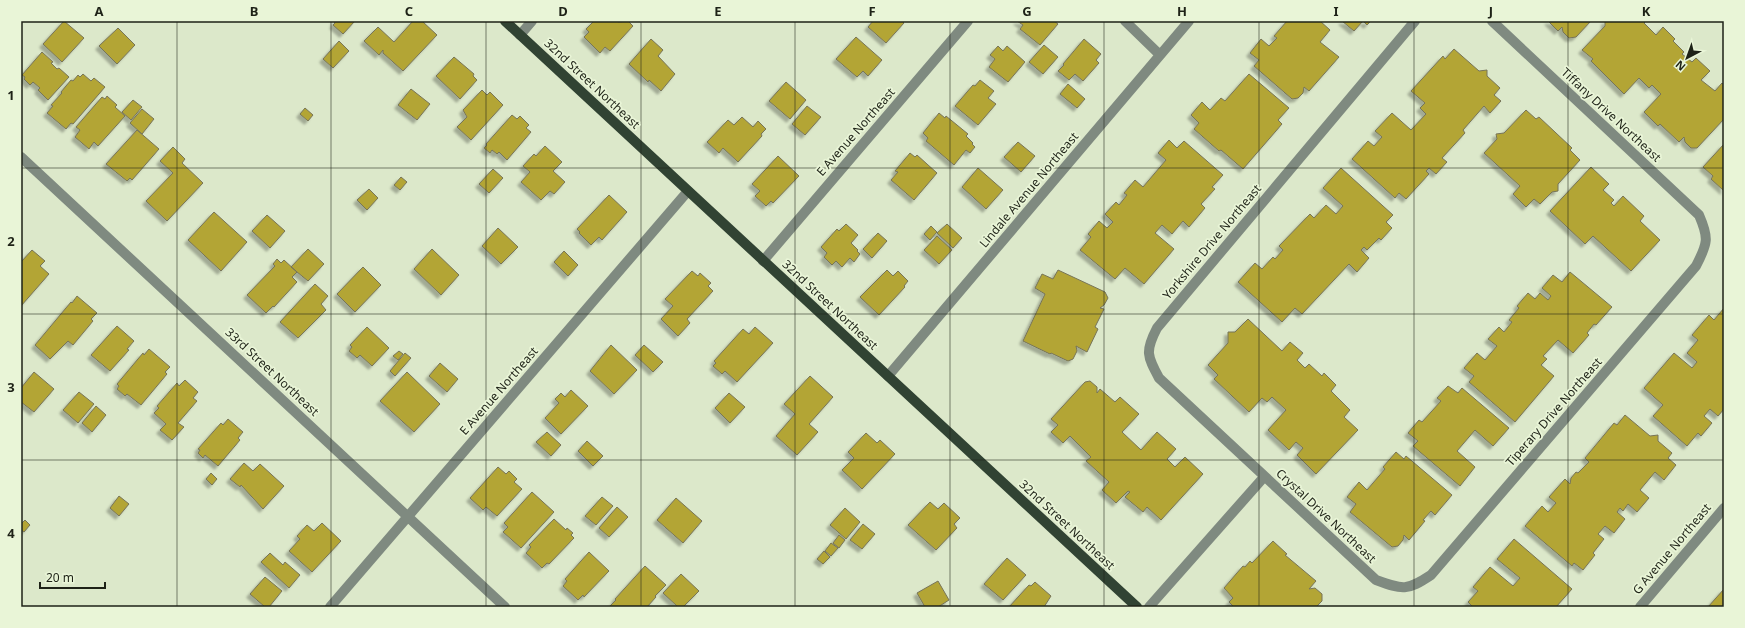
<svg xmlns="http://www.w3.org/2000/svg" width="1745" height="628" font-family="'Noto Sans',sans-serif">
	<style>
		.building { fill: #b3a536; stroke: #777458; filter: url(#shadow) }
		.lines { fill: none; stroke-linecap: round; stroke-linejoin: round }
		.minor { stroke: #7f8a80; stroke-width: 10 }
		.major { stroke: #314333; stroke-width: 10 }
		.grid { fill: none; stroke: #1e2217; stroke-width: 1; stroke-opacity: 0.55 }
		.labels { text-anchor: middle; stroke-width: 3.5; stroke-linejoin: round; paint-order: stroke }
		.street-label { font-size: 12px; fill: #1e2217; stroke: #e9f5d7 }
		.neatline { fill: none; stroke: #1e2217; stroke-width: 1.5 }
		.grid-label { font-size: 13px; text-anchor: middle; font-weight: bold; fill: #1e2217 }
	</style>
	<defs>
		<filter id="shadow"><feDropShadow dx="-3.5" dy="3.5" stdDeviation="1" flood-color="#0004"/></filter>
	</defs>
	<rect width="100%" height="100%" fill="#dce8ca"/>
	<path class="building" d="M64 21 84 38 62 62 43 44Z
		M334 21H355L343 34 333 25 335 23Z
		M413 21H422L437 35 403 71 383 53V50L379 55 364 41 378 27 394 42Z
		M594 21H617L618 22 628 21 633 26 610 51 605 47 600 53 584 37 589 32 586 29Z
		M873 21H902L904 23 886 43 868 27Z
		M1017 21H1054L1058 24 1040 45 1020 29 1023 25Z
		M1287 21H1320L1330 30 1320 42 1339 57 1309 91 1304 87 1303 93 1298 98 1292 99 1254 66 1259 60 1250 53 1261 39 1269 46 1277 38 1274 36Z
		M1342 21H1371L1367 25 1363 21 1354 31Z
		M1548 21H1591L1576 37 1569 38 1563 32 1562 27 1558 31Z
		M1605 21H1646L1644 23 1656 35 1663 27 1675 39 1673 41 1684 52 1682 54 1692 62 1696 58 1710 71 1701 80 1715 91 1722 83 1724 85V119L1697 148H1691L1685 142 1684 137 1679 142 1660 124 1658 126 1644 112 1661 94 1652 85 1649 88 1639 78 1624 94 1591 61 1593 59 1582 50 1605 26Z
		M118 28 135 45 117 64 99 46Z
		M856 37 882 60 868 76 863 71 857 77 836 59Z
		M651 39 663 50 658 56 675 74 661 91 649 80 648 82 629 64Z
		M1084 39 1101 54 1096 60 1099 63 1083 81 1075 74 1069 80 1058 71 1064 65 1063 64Z
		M339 41 349 51 333 68 323 59Z
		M1044 45 1058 57 1043 74 1029 62Z
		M998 46 1003 51 1007 46 1025 62 1008 82 989 67 995 59 990 55Z
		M1454 49 1479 71 1487 70V76L1500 88 1494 95 1501 101 1490 113 1484 106 1463 130 1465 133 1442 158 1447 162 1436 174 1429 168 1426 171 1429 174 1406 199 1399 193 1395 198 1352 159 1368 141 1374 146 1382 137 1375 131 1392 113 1411 130 1426 114 1420 108 1425 103 1411 91 1443 56 1445 59Z
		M42 52 53 62 51 63 57 69 59 68 69 77 48 100 38 90 40 88 33 82 30 85 24 79 25 77 22 75Z
		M454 57 474 74 473 76 477 80 460 99 436 76Z
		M83 74 91 81 94 78 105 87 73 124 71 123 66 129 47 113 53 106 51 105 62 93 61 92 71 80 73 81 78 75 80 77Z
		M1249 74 1289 108 1278 120 1282 124 1243 169 1221 150 1219 151 1194 129 1199 123 1191 115 1202 102 1210 110 1221 98 1225 101Z
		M980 80 994 91 988 98 996 104 978 125 955 106 973 85 975 86Z
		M786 82 806 100 790 119 769 101Z
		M1068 84 1085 99 1077 108 1060 94Z
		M411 89 430 104 417 120 398 105Z
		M482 90 487 95 490 92 503 105 471 140 457 127 467 117 463 110Z
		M107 96 117 105 115 107 125 116 98 146 94 142 89 149 75 137 80 130 76 127 102 97 105 99Z
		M133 100 142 107 131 120 122 112Z
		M807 106 821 117 805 135 792 124Z
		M305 108 313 115 308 121 300 114Z
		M142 109 154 119 142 134 130 123Z
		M1526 110 1536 119 1539 117 1572 148 1570 150 1580 160 1558 184V191L1552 192 1540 204 1534 199 1526 207 1513 194 1520 186 1484 153 1497 139 1496 134 1504 133Z
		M939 113 945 118 946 116 968 134 966 136 973 143 972 144 975 147 970 153 966 150 954 165 926 141 928 138 923 133Z
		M512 115 517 119 520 116 529 125 526 128 531 132 507 160 499 152 497 154 492 150 490 153 484 148 487 145 486 144Z
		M742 117 753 127 758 121 766 129 761 134 762 136 738 162 723 148 719 153 707 142 728 120 734 125Z
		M137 130 159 149 132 180 130 178 127 181 106 164Z
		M1169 140 1177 148 1184 141 1223 175 1212 187 1215 189 1201 204 1205 208 1189 227 1183 221 1172 234 1162 225 1155 233 1174 249 1144 284 1125 268 1115 279 1080 250 1091 237 1088 234 1099 221 1107 228 1113 222 1105 214 1116 202 1119 205 1127 195 1124 193 1135 180 1143 187 1166 160 1158 153Z
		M1018 142 1035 156 1021 172 1004 157Z
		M1724 144V191L1711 179 1713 176 1703 167Z
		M545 146 562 162 553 171 565 182 554 194 550 191 541 200 521 182 530 172 523 166 534 154 536 156Z
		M173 147 185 159 182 163 203 183 167 221 146 201 173 173 160 161Z
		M910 153 915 157 917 155 937 173 914 200 891 180 898 172 895 171Z
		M778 156 799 176 773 203 771 201 766 206 755 196 760 191 752 184Z
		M1591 167 1609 184 1603 190 1614 200 1611 203 1614 206 1623 196 1644 216 1640 221 1660 240 1631 271 1593 236 1585 244 1550 211Z
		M978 168 1003 190 986 209 962 187Z
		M1341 168 1393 215 1386 222 1392 228 1381 240 1379 238 1367 250 1364 247 1361 250 1369 258 1357 272 1349 264 1302 314 1295 308 1282 322 1238 282 1255 263 1262 269 1273 257 1275 259 1283 250 1279 246 1310 214 1314 218 1326 205 1336 214 1343 206 1323 188Z
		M493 169 503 178 489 193 479 184Z
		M401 177 407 182 400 190 394 185Z
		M369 189 378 198 367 210 357 200Z
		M609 195 627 212 602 240 599 237 591 245 579 233 580 232 577 229Z
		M214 212 247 242 221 271 188 240Z
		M267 215 285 231 270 248 252 231Z
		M846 224 858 235 851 243 858 250 857 251 860 254 854 262 850 258 842 267 836 261 832 265 824 257 827 253 821 247 837 229 839 231Z
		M947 224 962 238 953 248 937 233Z
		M931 226 937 232 930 240 924 234Z
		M498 228 518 247 501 264 482 246Z
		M878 233 887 241 872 258 863 249Z
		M937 236 952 250 939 264 924 250Z
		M308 249 324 264 308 281 291 267Z
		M432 249 459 275 441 295 414 269Z
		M32 250 45 261 40 266 49 274 21 306V262Z
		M564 251 578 265 568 276 554 262Z
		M277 259 281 263 284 260 297 272 292 277 297 282 274 307 273 306 266 313 247 295 275 266 273 264Z
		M363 267 381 285 355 312 337 294Z
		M887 270 893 276 898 271 908 281 904 286 905 287 879 315 860 297Z
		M1058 270 1105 292 1108 298 1104 305 1100 308 1104 309 1095 327 1098 329 1087 352 1076 346 1077 351 1073 359 1068 361 1051 353 1050 354 1023 341 1045 294 1035 288 1042 274 1053 279Z
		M692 271 698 276 700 273 711 283 708 286 713 291 687 319 690 323 678 336 661 319 673 306 665 299Z
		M1570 272 1612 307 1596 325 1594 324 1587 333 1589 335 1573 353 1558 340 1543 356 1547 359 1541 365 1554 376 1515 422 1469 382 1474 376 1464 368 1477 353 1485 360 1497 346 1488 339 1499 327 1504 332 1512 322 1509 320 1519 308 1517 306 1528 293 1535 299 1540 293 1548 300 1551 296 1542 288 1553 275 1562 282Z
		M315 284 328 296 321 304 326 310 298 338 280 322Z
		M77 296 97 313 91 319 93 321 73 345 68 341 50 359 35 345 71 302 72 303Z
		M1724 308V409L1718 416 1710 409 1704 416 1712 423 1701 436 1698 433 1687 446 1653 416 1663 405 1644 388 1674 353 1692 368 1697 362 1687 353 1698 340 1692 335 1709 315 1714 320Z
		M1248 319 1282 351 1290 342 1303 353 1297 360 1305 368 1309 364 1322 376 1324 373 1336 385 1331 391 1350 410 1344 417 1358 430 1316 474 1297 455 1303 448 1296 442 1289 450 1268 430 1286 410 1272 397 1267 402 1262 398 1249 412 1214 379 1218 375 1208 365 1228 343V332H1235Z
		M117 326 134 341 127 349 129 350 110 371 91 355Z
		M367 327 389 348 372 366 360 355 357 358 349 351 352 347 350 345Z
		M755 327 773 343 737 382 725 371 722 374 713 366 716 363 714 361 743 329 749 334Z
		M611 345 637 370 614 394 590 371Z
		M644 345 663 362 653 372 635 355Z
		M149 349 170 367 165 372 167 374 141 405 127 394 125 396 117 389 119 386 117 384 143 353 144 355Z
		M399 351 403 354 398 360 393 356Z
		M405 353 411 358 395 376 390 371Z
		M440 363 458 379 447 392 429 376Z
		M34 372 54 389 34 412 21 402V388Z
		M407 372 440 404 414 432 380 401Z
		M810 376 833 397 809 424 818 432 797 455 776 436 795 414 784 404Z
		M185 380 198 392 193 398 197 401 178 423 184 427 172 440 160 430 166 424 154 413 159 408 157 406 177 383 179 386Z
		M1090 381 1097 387V393L1100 389 1115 402 1120 397 1139 414 1122 432 1141 450 1157 432 1176 449 1167 459 1175 467 1185 457 1203 474 1161 520 1147 507 1143 512 1125 497 1130 492 1128 491 1116 503 1102 490 1109 482 1086 461 1091 457 1070 436 1063 443 1051 432 1058 425 1051 419 1085 382Z
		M1448 386 1458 393 1462 388 1509 428 1493 446 1475 430 1457 451 1475 467 1460 486 1413 446 1418 441 1408 433 1419 420 1422 422 1441 401 1437 398Z
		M571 390 588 406 561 434 545 418 559 403 555 399 561 393 565 397Z
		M79 392 94 404 78 423 63 410Z
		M729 393 745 407 730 423 715 408Z
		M96 406 106 415 92 432 82 423Z
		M1625 415 1650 436 1658 435V441L1672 453 1668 458 1676 465 1664 480 1655 472 1640 490 1649 498 1637 512 1628 504 1623 511 1620 508 1617 512 1625 519 1614 533 1605 526 1598 534 1604 539 1593 553 1595 555 1583 570 1574 563 1572 566 1525 526 1542 506 1548 512 1556 503 1549 497 1565 479 1570 484 1571 478 1576 472 1578 473 1589 462 1585 458 1614 423 1617 425Z
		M228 419 243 432 238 438 240 440 218 466 205 455 203 458 198 453 200 450 198 449 221 423 223 425Z
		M547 432 561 445 551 456 536 442Z
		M866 433 877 443 880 440 895 454 862 489 842 470 854 458 848 452Z
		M587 441 603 456 593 466 578 451Z
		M1396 452 1404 459 1406 456 1452 495 1435 515 1431 511 1423 520 1425 521 1409 540 1404 535 1403 540 1398 546 1392 547 1350 512 1356 504 1347 497 1359 482 1367 490 1385 469 1383 467Z
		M244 463 253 471 260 464 284 486 263 509 241 485 240 487 230 479Z
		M498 467 506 474 509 471 517 479 514 482 522 489 497 516 486 507 483 510 470 498Z
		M211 473 217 479 212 485 206 479Z
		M532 492 554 512 521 548 503 532 508 527 504 523Z
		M119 496 129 504 119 516 110 508Z
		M602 497 613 506 596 525 585 516Z
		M676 498 702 521 683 543 657 520Z
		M930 502 938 509 944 503 960 518 954 524 957 528 936 550 908 525Z
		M617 507 628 517 609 537 599 528Z
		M845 508 860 522 846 539 830 525Z
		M554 519 566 530 567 528 573 533 571 535 574 538 549 564 547 563 542 568 526 553 531 547 529 545Z
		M25 520 30 525 24 532 21 530V524Z
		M322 523 341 541 312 572 289 551 300 539 297 536 307 525 314 531Z
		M863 524 875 534 862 549 850 540Z
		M839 535 845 540 839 548 833 543Z
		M1514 539 1572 589 1556 607H1473L1468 602 1478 591 1473 587 1490 567 1513 586 1520 578 1497 559Z
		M1273 541 1287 554 1285 555 1316 581 1309 589 1315 588 1322 594V601L1316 607H1234L1229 602 1233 598 1224 588 1243 566 1245 567 1250 561 1252 563Z
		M831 543 838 548 831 556 825 551Z
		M824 551 830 557 823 564 817 559Z
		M589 552 609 571 584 597 583 595 578 600 563 586 567 581 565 579Z
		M270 553 283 565 285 562 300 575 289 588 261 562Z
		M1007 558 1026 575 1003 600 984 584Z
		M645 566 666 585 655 596 656 597 647 607H609L616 600 615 599Z
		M681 574 699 591 683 607H678L663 593Z
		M265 577 282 591 269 607H265L250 594Z
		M938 581 949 600 938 607H925L917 593Z
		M1035 582 1051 596 1044 607H1009L1029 585 1031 586Z
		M1724 589V607H1708Z"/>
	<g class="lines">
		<path class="minor" d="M1125 21 1160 55
			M1415 21 1157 328C1145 351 1147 356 1159 378L1376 580C1403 590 1407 591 1431 575L1696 266C1708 243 1709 238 1699 215L1492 21
			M520 35 532 21
			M21 157 505 607
			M763 261 968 21
			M888 376 1189 21
			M330 607 688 191
			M1149 607 1264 477
			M1640 607 1724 508"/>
		<path class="major" d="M505 21 1137 607"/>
	</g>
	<path class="grid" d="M177 21V607M331 21V607M486 21V607M641 21V607M795 21V607M950 21V607M1104 21V607M1259 21V607M1414 21V607M1568 21V607M21 168H1724M21 314H1724M21 460H1724"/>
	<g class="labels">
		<g class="street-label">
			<text transform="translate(592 84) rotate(43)" y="4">32nd Street Northeast</text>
			<text transform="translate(1611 115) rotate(43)" y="4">Tiffany Drive Northeast</text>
			<text transform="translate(856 132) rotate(-49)" y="4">E Avenue Northeast</text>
			<text transform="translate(1029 190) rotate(-50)" y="4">Lindale Avenue Northeast</text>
			<text transform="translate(1212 242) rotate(-50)" y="4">Yorkshire Drive Northeast</text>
			<text transform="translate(830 305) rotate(43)" y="4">32nd Street Northeast</text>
			<text transform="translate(272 372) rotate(43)" y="4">33rd Street Northeast</text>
			<text transform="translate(499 391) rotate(-49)" y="4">E Avenue Northeast</text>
			<text transform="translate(1554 412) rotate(-49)" y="4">Tiperary Drive Northeast</text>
			<text transform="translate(1326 516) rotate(43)" y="4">Crystal Drive Northeast</text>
			<text transform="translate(1067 525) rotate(43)" y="4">32nd Street Northeast</text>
			<text transform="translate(1672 549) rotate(-50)" y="4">G Avenue Northeast</text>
		</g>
	</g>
	<rect width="1745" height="628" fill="none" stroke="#e9f5d7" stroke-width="44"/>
	<g transform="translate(1687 58) rotate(221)" stroke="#e9f5d7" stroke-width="3" paint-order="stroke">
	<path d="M0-3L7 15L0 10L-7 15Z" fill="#1e2217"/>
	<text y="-6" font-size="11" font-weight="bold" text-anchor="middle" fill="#1e2217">N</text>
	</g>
	<path d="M40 582v6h65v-6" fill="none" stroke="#1e2217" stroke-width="2"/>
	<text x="46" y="582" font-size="12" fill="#1e2217" stroke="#e9f5d7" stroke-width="3" paint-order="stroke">20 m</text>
	<rect x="22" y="22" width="1701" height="584" class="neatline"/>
	<g class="grid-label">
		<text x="99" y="16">A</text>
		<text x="254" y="16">B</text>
		<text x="409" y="16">C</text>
		<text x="563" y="16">D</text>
		<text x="718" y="16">E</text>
		<text x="872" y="16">F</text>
		<text x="1027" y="16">G</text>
		<text x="1182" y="16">H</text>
		<text x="1336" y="16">I</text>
		<text x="1491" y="16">J</text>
		<text x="1646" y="16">K</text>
		<text x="11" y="100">1</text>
		<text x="11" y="246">2</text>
		<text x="11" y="392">3</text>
		<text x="11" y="538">4</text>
	</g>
</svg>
